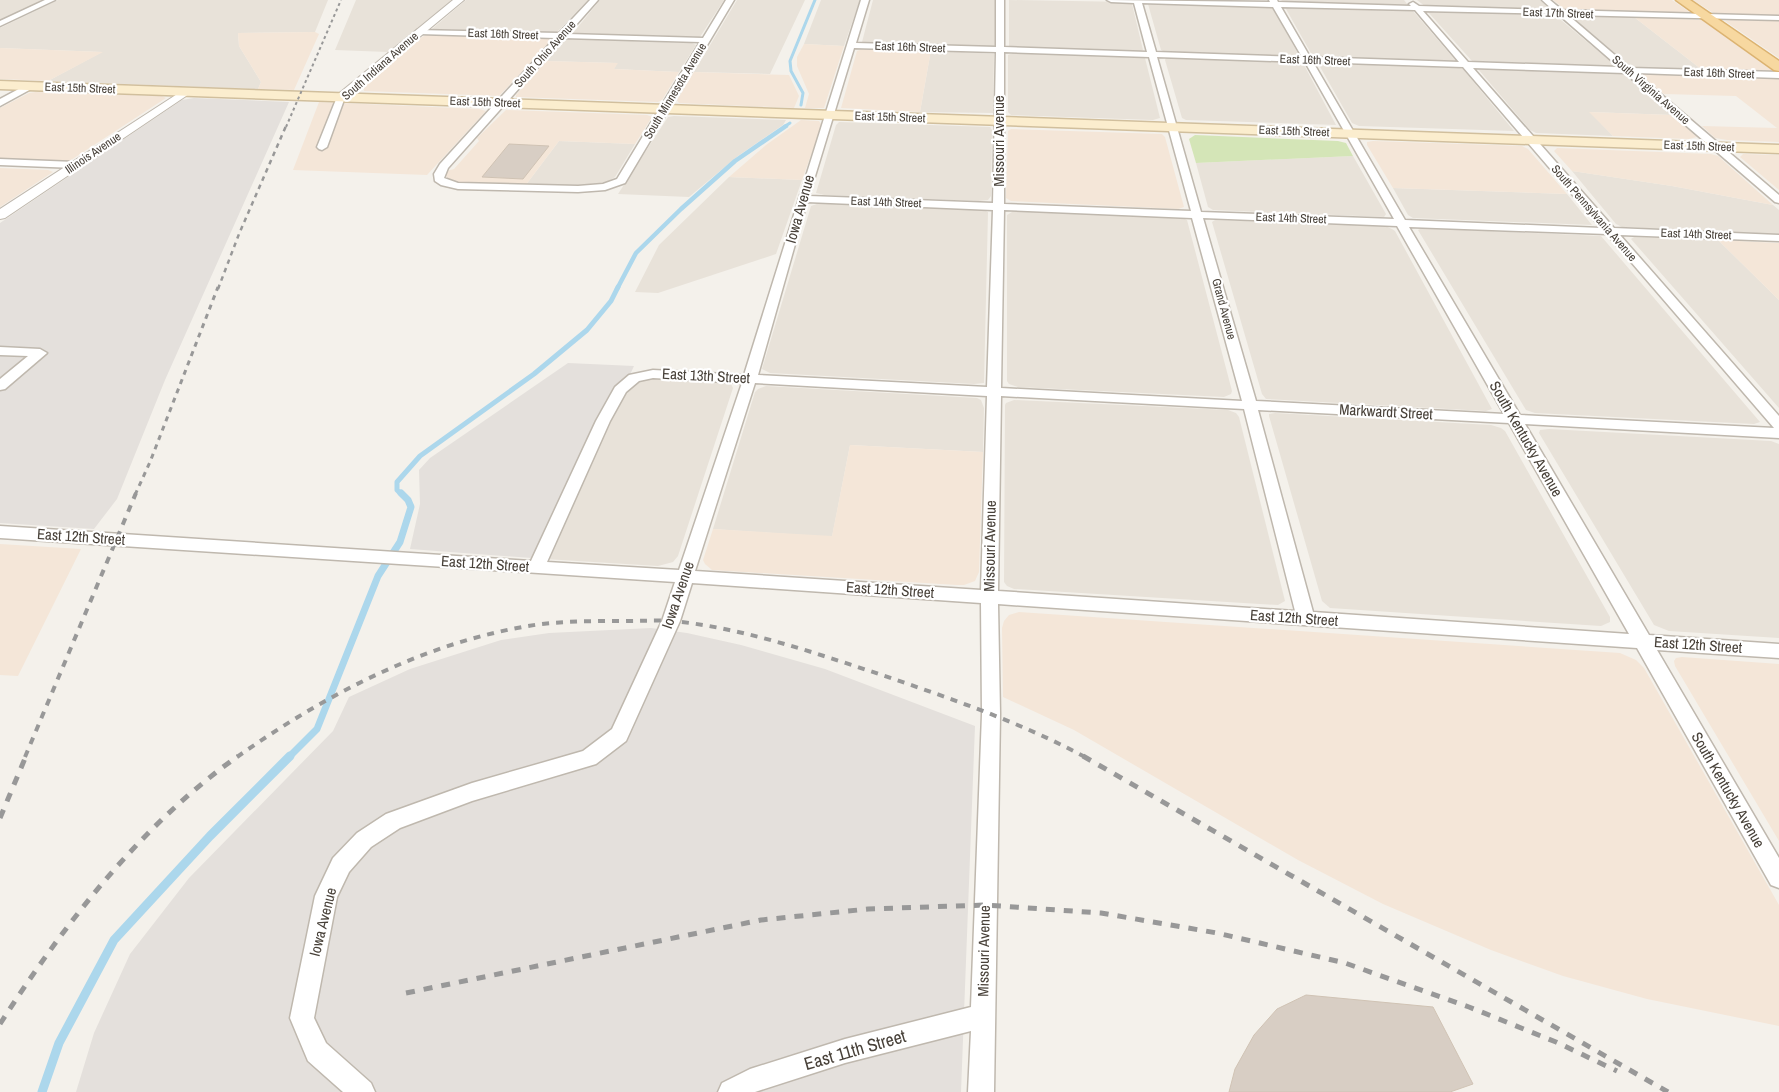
<svg xmlns="http://www.w3.org/2000/svg" width="1779" height="1092" font-family="'Archivo Narrow',sans-serif">
	<style>
		.residential { fill: #e8e2d9 }
		.commercial { fill: #f4e6d8 }
		.industrial { fill: #e4e0dc }
		.green { fill: #d4e5b7 }
		.lines { fill: none; stroke-linecap: round; stroke-linejoin: round }
		.stream-far4 { stroke: #acd7ec; stroke-width: 3 }
		.stream-far3 { stroke: #acd7ec; stroke-width: 4.5 }
		.stream-far2 { stroke: #acd7ec; stroke-width: 5 }
		.stream-far1 { stroke: #acd7ec; stroke-width: 7 }
		.stream { stroke: #acd7ec; stroke-width: 9 }
		.building { fill: #d8cec4; stroke: #d0c3b4 }
		.minor-casing { stroke: #bfb8ae; stroke-width: 3 }
		.tertiary-casing { stroke: #bfb8ae; stroke-width: 2 }
		.secondary-casing { stroke: #d1bf9d; stroke-width: 3 }
		.primary-casing { stroke: #dcb371; stroke-width: 3 }
		.minor { fill: #fff; fill-rule: evenodd }
		.tertiary { fill: #fff; fill-rule: evenodd }
		.secondary { fill: #fbedce; fill-rule: evenodd }
		.primary { fill: #f7d8a0; fill-rule: evenodd }
		.rail-far4 { stroke: #989898; stroke-width: 2; stroke-dasharray: 3 3; stroke-linecap: butt }
		.rail-far3 { stroke: #989898; stroke-width: 2.5; stroke-dasharray: 4.5 4.5; stroke-linecap: butt }
		.rail-far2 { stroke: #989898; stroke-width: 3; stroke-dasharray: 5 5; stroke-linecap: butt }
		.rail-far1 { stroke: #989898; stroke-width: 4; stroke-dasharray: 7 7; stroke-linecap: butt }
		.rail { stroke: #989898; stroke-width: 5; stroke-dasharray: 9 9; stroke-linecap: butt }
		.labels { text-anchor: middle; stroke-width: 4.5; stroke-linejoin: round; paint-order: stroke }
		.far-street-label { font-size: 12px; fill: #484139; stroke: #fff }
		.street-label { font-size: 15px; fill: #484139; stroke: #fff }
		.near-street-label { font-size: 18px; fill: #484139; stroke: #fff }
	</style>
	<rect width="100%" height="100%" fill="#f4f1eb"/>
	<path class="residential" d="M0 0H46L0 21Z
		M58 0H328L315 32 238 33 239 46 261 82 258 89 48 81 102 52 0 48V28Z
		M356 0H452L388 52 335 50Z
		M466 0H588L556 33 432 29Z
		M600 0H724L700 37 573 33Z
		M737 0H805L770 74 694 72Z
		M821 0H860L844 46 804 44Z
		M873 0H996L995 45 993 47 862 42Z
		M1009 0 1129 2 1132 4 1143 50 1138 52 1009 47Z
		M1281 0H1404L1408 5 1284 3Z
		M1417 0H1540L1551 10 1426 7Z
		M1153 3 1272 7 1299 55 1293 57 1165 52 1161 50 1148 4Z
		M1288 7 1413 11 1456 61 1316 57 1312 55 1286 9Z
		M1432 11 1555 15 1616 66 1472 61 1428 12Z
		M1575 15 1634 17 1701 69 1639 68 1629 65 1572 17Z
		M569 39 692 43 696 45 679 72 614 69 617 63 546 61 564 41Z
		M931 50 994 54 993 113 920 112Z
		M1013 53 1145 58 1160 118 1153 120 1011 115 1008 112V55Z
		M1166 58 1303 63 1336 125 1186 120 1182 118 1165 60Z
		M1320 63 1459 68 1463 69 1514 131 1359 126 1352 123 1319 65Z
		M1478 69 1621 72 1627 74 1672 115 1590 112 1613 136 1536 133 1530 130Z
		M668 117 674 116 786 120 783 125 738 156 689 197 618 194Z
		M839 122 990 127 992 130 991 196 988 200 979 201 824 195 816 193 836 125Z
		M559 141 635 144 615 177 606 183 589 187 525 186Z
		M1353 156 1386 214 1384 217 1213 210 1208 207 1196 163Z
		M1572 171 1672 186 1773 205 1779 210V234L1622 227 1616 224Z
		M729 177 802 180 776 254 658 293 635 292 659 245Z
		M1393 188 1567 194 1592 225 1413 218 1408 215Z
		M820 203 982 209 988 212 984 383 974 384 770 373 762 369 811 206Z
		M1020 211 1181 217 1187 220 1232 391 1231 394 1224 397 1018 387 1009 384 1007 381V215L1012 212Z
		M1215 220 1385 226 1392 229 1395 231 1492 409 1486 411 1266 399 1262 394 1212 222Z
		M1422 228 1601 236 1760 422 1754 424 1535 413 1526 410 1418 230Z
		M1634 237 1718 240 1779 300V408L1631 239Z
		M629 376 724 382 731 384 733 388 678 556 673 562 658 566 545 559Z
		M766 386 977 398 981 400 984 408 983 452 850 445 832 537 713 529 755 392 758 389Z
		M1014 400 1228 410 1236 413 1239 417 1285 601 1278 605 1014 589 1007 586 1004 582 1005 405 1006 403Z
		M1275 413 1491 425 1501 428 1505 431 1610 617V622L1601 626 1330 608 1322 601 1269 416V414Z
		M1549 429 1771 441 1779 444V638L1669 631 1654 625 1539 433 1540 430Z"/>
	<path class="commercial" d="M1553 0H1672L1691 13 1570 11 1563 8Z
		M1693 0H1779V17L1715 14Z
		M1634 17 1702 20 1773 71 1701 69Z
		M1731 20 1779 21V58L1725 21Z
		M315 32 319 34 294 90 258 89 261 82 239 46 238 33Z
		M426 35 547 38 552 40 499 96 364 91V85L422 37Z
		M804 44 844 46 824 108H805L809 94 797 66V57Z
		M0 48 103 52 48 81 0 79Z
		M865 48 931 50 920 112 841 108 857 51Z
		M546 61 618 63 614 69 679 72 662 100 658 102 516 97V95Z
		M694 72 789 75 799 96 794 108 679 103 677 100Z
		M1645 73 1779 78V142L1727 140 1715 138 1702 126 1777 128 1736 96 1664 94 1641 75Z
		M36 92 162 96 166 98 68 162 0 160V108L29 93Z
		M319 102 479 109 486 111 427 175 293 170Z
		M506 110 647 115 652 117 635 144 559 141 525 186 464 184 448 179 445 174 447 171 454 169 479 141 477 138Z
		M1589 112 1672 115 1697 137 1689 139 1613 136Z
		M801 120 819 121 822 125 802 180 729 177 766 145Z
		M1011 129 1162 134 1165 137 1184 207 1178 209 1011 201 1006 198 1008 131Z
		M1373 141 1522 146 1528 149 1567 194 1393 188 1367 145V142Z
		M1557 148 1711 154 1718 156 1773 205 1672 186 1572 171 1554 151Z
		M1743 154 1779 155V190L1740 157Z
		M0 168 48 170 53 172 0 207Z
		M1718 240 1779 243V300Z
		M850 445 983 452 979 572 975 581 964 585H957L712 570 705 564 703 560 713 529 832 536Z
		M0 544 81 549 18 676 0 675Z
		M1019 612 1620 653 1636 660 1644 668 1779 905V1026L1647 999 1563 976 1491 950 1383 904 1298 860 1074 730 1003 697 1002 628 1004 621 1009 615Z
		M1682 657 1779 664V841L1675 666 1674 661 1676 658Z"/>
	<path class="industrial" d="M194 98 289 102 165 380 117 499 94 529 0 523V223L182 100Z
		M568 363 634 366 545 559 410 549 420 504 419 470 430 458Z
		M651 628 687 633 741 645 825 669 975 726 961 1092H76L94 1033 130 954 189 878 333 731 349 697 410 669 501 640 549 633Z"/>
	<path class="green" d="M1195 135 1338 141 1346 143 1353 156 1196 163 1189 139Z"/>
	<g class="lines">
		<path class="stream-far4" d="M801 105 803 93 791 71 790 61 815 0
			M784 127 790 123"/>
		<path class="stream-far3" d="M617 289 636 253 681 209 735 161 786 126"/>
		<path class="stream-far2" d="M402 495 397 490V482L420 456 534 374 587 330 611 301 618 287"/>
		<path class="stream-far1" d="M289 757 317 729 378 576 400 542 411 507 408 500 401 493"/>
		<path class="stream" d="M42 1092 59 1043 114 940 210 836 290 756"/>
	</g>
	<path class="building" d="M509 144 549 146 523 179 482 177Z
		M1306 995 1433 1007 1473 1084 1450 1092H1229L1235 1069 1254 1035 1277 1009Z"/>
	<g class="lines">
		<defs>
			<path id="minor" d="M45 0H55L0 26V21Z
				M590 0H598L568 34 703 38 726 0H734L625 183 605 190 578 192 458 189 441 185 435 181 434 174 440 164 555 38 420 34 416 32 417 30 559 33ZM564 38 700 42 617 179 603 184 578 186 458 183 444 178 448 168Z
				M861 0H869L856 43 996 47V0H1004V47L1147 52 1134 3 1111 2 1107 0 1270 2 1269 0H1277L1278 2 1411 6 1409 4 1413 2 1419 6 1553 10 1542 0H1550L1562 10 1779 16V20L1568 15 1630 68 1779 72V78L1636 73 1779 195V203L1775 202 1625 73 1473 68 1614 228 1779 235V241L1620 235 1779 416V438L1525 424 1649 635 1779 644V658L1657 650 1779 858V888L1771 885 1637 648 998 604 1000 714 994 1092H968L971 1031 845 1063 755 1092H718L722 1083 750 1069 845 1039 971 1007 982 714 981 603 692 583 680 621 626 741 596 764 472 801 400 828 371 847 349 872 337 897 314 1018 326 1043 371 1083 375 1092H343L308 1061 290 1018 315 896 333 858 357 833 386 814 472 783 583 751 612 729 662 621 675 582 0 538V526L531 561 596 421 615 387 629 375 653 370 744 375ZM1142 3 1273 7 1302 57 1156 52ZM1281 7 1415 10 1459 62 1310 57ZM1423 11 1558 14 1619 67 1468 62ZM854 48 996 52 993 203 809 196ZM1004 52 1149 57 1191 211 1004 204ZM1157 57 1305 62 1394 219 1201 212ZM1313 62 1463 67 1601 228 1405 220ZM807 202 993 210 987 387 758 375ZM1004 210 1192 218 1242 401 1001 388ZM1203 218 1397 226 1504 414 1256 401ZM1409 227 1607 234 1774 428 1520 415ZM653 378 742 383 679 570 547 562 610 421 626 392 639 381ZM755 383 987 396 981 590 695 571ZM1001 396 1244 409 1295 611 998 591ZM1258 410 1509 423 1629 634 1313 612Z
				M30 83 34 86 33 88 0 106V99Z
				M341 94 345 97 327 147 322 150 319 149 317 147 337 97Z
				M0 159 75 162 80 165 75 168 0 165Z
				M0 347 40 349 47 353 5 389 0 390V379L28 356 0 355Z"/>
			<path id="tertiary" d="M453 0H464L345 99H337L335 97 337 95Z
				M185 89 189 90 190 92 189 94 5 218 0 219V209Z"/>
			<path id="secondary" d="M0 81 1779 145V153L0 89Z"/>
			<path id="primary" d="M1676 0H1690L1779 61V71L1774 70Z"/>
		</defs>
		<use href="#minor" class="minor-casing"/>
		<use href="#tertiary" class="tertiary-casing"/>
		<use href="#secondary" class="secondary-casing"/>
		<use href="#primary" class="primary-casing"/>
		<use href="#minor" class="minor"/>
		<use href="#tertiary" class="tertiary"/>
		<use href="#secondary" class="secondary"/>
		<use href="#primary" class="primary"/>
		<path class="rail-far4" d="M286 127 341 0"/>
		<path class="rail-far3" d="M218 289 239 234 286 126"/>
		<path class="rail-far2" d="M135 495 150 462 218 287"/>
		<path class="rail-far1" d="M25 757 136 493
			M237 757C328 693 429 640 541 624 569 621 596 621 623 621 640 621 656 620 673 621 743 628 812 652 879 674 949 698 1020 722 1085 757"/>
		<path class="rail" d="M1083 756 1668 1092
			M0 818 26 756
			M406 993 761 920 868 909 985 905 1101 913 1217 933 1345 963 1469 1007 1556 1042 1617 1071
			M0 1024C65 923 140 826 238 756"/>
	</g>
	<g class="labels">
		<g class="far-street-label">
			<text transform="translate(1558 13) rotate(2)" y="4">East 17th Street</text>
			<text transform="translate(503 34) rotate(2)" y="4">East 16th Street</text>
			<text transform="translate(910 47) rotate(2)" y="4">East 16th Street</text>
			<text transform="translate(545 54) rotate(-48)" y="4">South Ohio Avenue</text>
			<text transform="translate(1315 60) rotate(2)" y="4">East 16th Street</text>
			<text transform="translate(380 66) rotate(-41)" y="4">South Indiana Avenue</text>
			<text transform="translate(1719 73) rotate(2)" y="4">East 16th Street</text>
			<text transform="translate(80 88) rotate(2)" y="4">East 15th Street</text>
			<text transform="translate(1651 90) rotate(41)" y="4">South Virginia Avenue</text>
			<text transform="translate(675 91) rotate(-59)" y="4">South Minnesota Avenue</text>
			<text transform="translate(485 102) rotate(2)" y="4">East 15th Street</text>
			<text transform="translate(890 117) rotate(2)" y="4">East 15th Street</text>
			<text transform="translate(1294 131) rotate(2)" y="4">East 15th Street</text>
			<text transform="translate(1699 146) rotate(2)" y="4">East 15th Street</text>
			<text transform="translate(93 153) rotate(-34)" y="4">Illinois Avenue</text>
			<text transform="translate(886 202) rotate(2)" y="4">East 14th Street</text>
			<text transform="translate(1594 213) rotate(49)" y="4">South Pennsylvania Avenue</text>
			<text transform="translate(1291 218) rotate(2)" y="4">East 14th Street</text>
			<text transform="translate(1696 234) rotate(2)" y="4">East 14th Street</text>
			<text transform="translate(1224 309) rotate(75)" y="4">Grand Avenue</text>
		</g>
		<g class="street-label">
			<text transform="translate(999 141) rotate(-90)" y="5">Missouri Avenue</text>
			<text transform="translate(800 209) rotate(-74)" y="5">Iowa Avenue</text>
			<text transform="translate(706 376) rotate(3)" y="5">East 13th Street</text>
			<text transform="translate(1386 412) rotate(3)" y="5">Markwardt Street</text>
			<text transform="translate(1526 439) rotate(60)" y="5">South Kentucky Avenue</text>
			<text transform="translate(81 537) rotate(4)" y="5">East 12th Street</text>
			<text transform="translate(990 546) rotate(-89)" y="5">Missouri Avenue</text>
			<text transform="translate(485 564) rotate(4)" y="5">East 12th Street</text>
			<text transform="translate(890 590) rotate(4)" y="5">East 12th Street</text>
			<text transform="translate(678 595) rotate(-71)" y="5">Iowa Avenue</text>
			<text transform="translate(1294 618) rotate(4)" y="5">East 12th Street</text>
			<text transform="translate(1698 645) rotate(4)" y="5">East 12th Street</text>
			<text transform="translate(1728 790) rotate(60)" y="5">South Kentucky Avenue</text>
			<text transform="translate(323 922) rotate(-76)" y="5">Iowa Avenue</text>
			<text transform="translate(984 951) rotate(-89)" y="5">Missouri Avenue</text>
		</g>
		<g class="near-street-label">
			<text transform="translate(855 1050) rotate(-16)" y="6">East 11th Street</text>
		</g>
	</g>
</svg>
